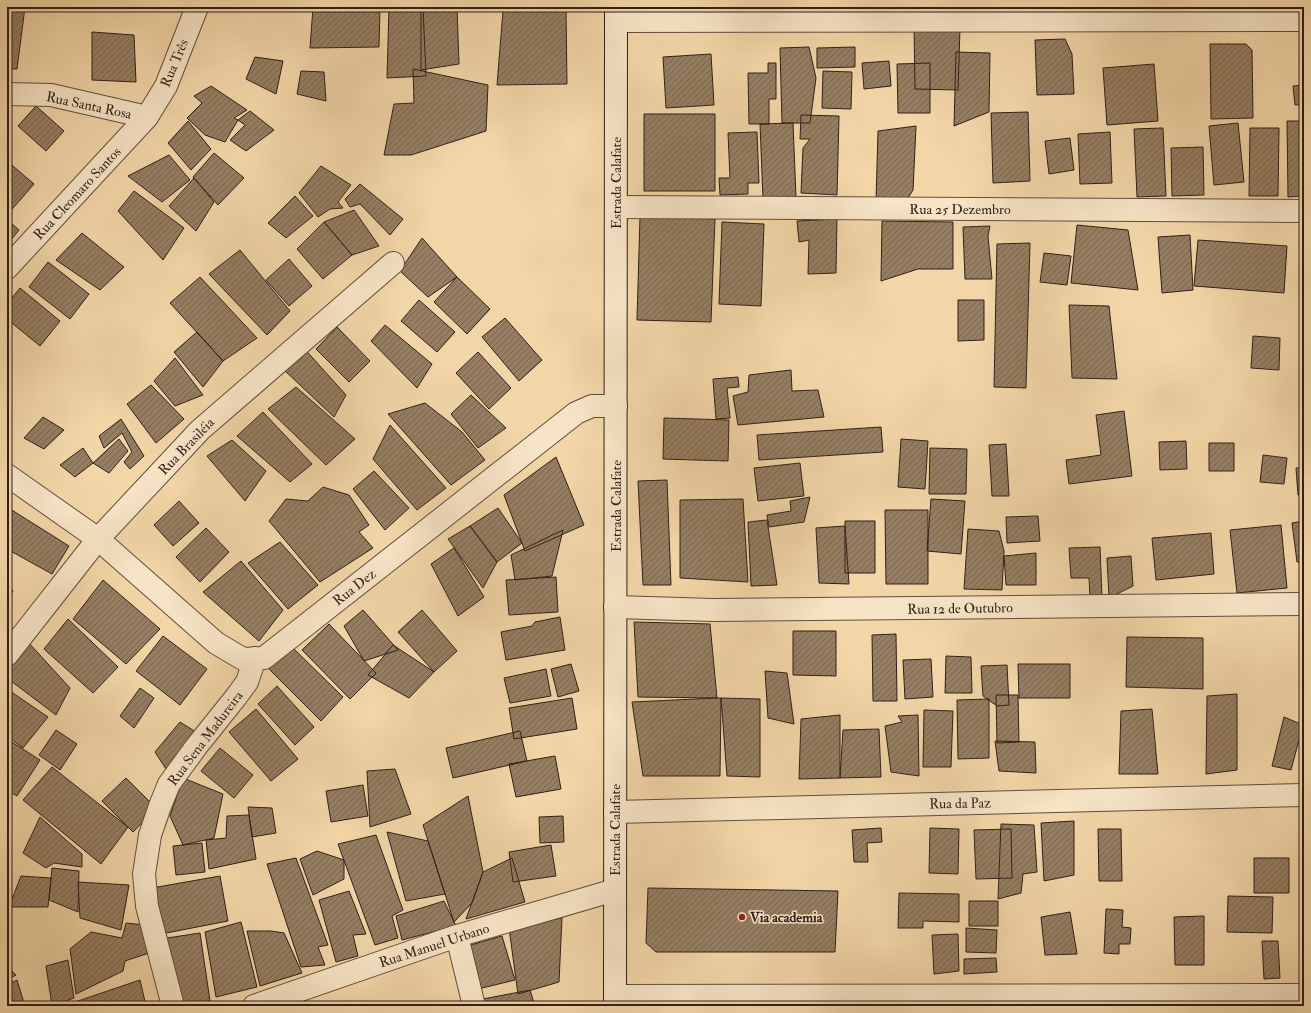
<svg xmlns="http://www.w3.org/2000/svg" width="1311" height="1013" font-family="'IM FELL Double Pica',serif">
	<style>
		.building { fill: url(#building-hatch); stroke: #301f19 }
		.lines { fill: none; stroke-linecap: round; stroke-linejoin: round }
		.street-casing { stroke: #604d3d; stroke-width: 24 }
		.secondary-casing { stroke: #301f19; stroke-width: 24 }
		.street { stroke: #f7e4c6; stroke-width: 22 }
		.secondary { stroke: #f7e4c6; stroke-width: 22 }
		.poi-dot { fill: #8f2418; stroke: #f7e4c6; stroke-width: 1.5 }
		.labels { text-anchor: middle; stroke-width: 3; stroke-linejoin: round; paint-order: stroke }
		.street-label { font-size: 14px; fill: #301f19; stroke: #f7e4c6 }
		.poi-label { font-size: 14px; font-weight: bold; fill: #301f19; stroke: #f7e4c6; text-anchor: start }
	</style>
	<defs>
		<pattern id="building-hatch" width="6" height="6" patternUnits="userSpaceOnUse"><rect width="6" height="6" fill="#957e63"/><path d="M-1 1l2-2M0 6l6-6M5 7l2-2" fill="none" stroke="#7a6751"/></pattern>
	</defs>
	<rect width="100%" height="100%" fill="#f2d6a8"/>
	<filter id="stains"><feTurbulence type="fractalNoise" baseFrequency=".005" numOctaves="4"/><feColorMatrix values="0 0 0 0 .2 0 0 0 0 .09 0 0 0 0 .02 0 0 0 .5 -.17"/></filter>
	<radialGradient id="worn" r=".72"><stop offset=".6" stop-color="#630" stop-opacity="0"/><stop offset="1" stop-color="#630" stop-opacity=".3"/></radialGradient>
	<path class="building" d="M7 7H25L17 69H7Z
		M313 7H380L379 47 310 48Z
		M389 7H423L426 76 387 78Z
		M421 7H457L459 64 421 70Z
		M566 9 567 84 497 85 503 11Z
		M914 24 960 28 958 90 915 89Z
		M92 32 134 35 136 82 92 80Z
		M1065 39 1072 54 1074 94 1037 95 1035 40Z
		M1210 44H1246L1252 50 1253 118 1211 119Z
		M809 47 816 78 810 123H782L780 48Z
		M855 47V67L817 68V48Z
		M956 52 990 53 989 112 954 126Z
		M711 54 714 105 666 108 663 57Z
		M255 57 283 61 276 94 246 79Z
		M889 61 891 86 864 89 862 63Z
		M768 63H776V99H769V124H749L748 73H768Z
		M930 63V113H898L897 64Z
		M1154 64 1158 121 1107 125 1103 68Z
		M413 69 488 85 486 131 411 155H384L394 104 414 103Z
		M301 71 324 72 326 101 297 94Z
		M823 71 852 72 851 109 822 108Z
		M1304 85V104L1295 105 1293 86Z
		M211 86 247 110 234 118 238 120 225 142 205 135 187 118 202 103 194 96Z
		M36 106 64 131 46 151 18 126Z
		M250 111 274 130 246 151 230 140 245 125 238 120Z
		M1028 112 1030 181 993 183 991 113Z
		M644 114H715V191H644Z
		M801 115 839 116 837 195 801 193 803 148 810 139H800Z
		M188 121 211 149 191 170 168 143Z
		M1287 121H1304V196L1288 197Z
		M793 123 796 197 763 199 760 124Z
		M1238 123 1244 182 1214 185 1209 126Z
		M916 126 913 190 906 201H876L878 131Z
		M1163 128 1166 196 1137 197 1134 129Z
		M1250 128H1279L1278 196H1249Z
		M757 132 759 183H748V194L720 195 719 178H730L728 133Z
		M1110 132 1112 183 1080 184 1078 134Z
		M1070 138 1074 170 1049 174 1045 141Z
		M1203 147 1204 195 1172 196 1171 148Z
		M214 153 244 178 218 205 193 177Z
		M169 155 190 180 162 202 128 176Z
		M7 161 34 184 7 215Z
		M321 166 351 185 338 202 343 208 330 209 318 217 299 193Z
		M194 178 214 202 196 231 169 206Z
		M360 184 403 219 390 235 360 204 350 207 345 199Z
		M134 191 184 228 163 260 118 211Z
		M295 196 313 216 286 238 268 223Z
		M354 210 379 246 352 255 324 222Z
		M640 217 715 219 711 322 637 320Z
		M837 219 836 273 808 274 809 240 799 242 797 221Z
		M882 221 953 222V269H918L881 281Z
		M324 222 352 255 323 279 297 249Z
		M722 222 764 224 761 306 719 304Z
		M11 223 19 230 7 245V227Z
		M1077 225 1128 230 1138 290 1071 283Z
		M990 226 988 236 992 279H965L963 227Z
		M82 233 124 267 100 290 56 260Z
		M1190 235 1193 290 1162 293 1158 237Z
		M422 238 457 277 428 297 400 271Z
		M1198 240 1287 246 1284 293 1194 286Z
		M1030 243 1026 388 994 387 997 244Z
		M240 250 290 311 267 335 209 274Z
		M1044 253 1071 256 1067 285 1040 282Z
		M289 259 312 286 289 306 266 280Z
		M48 262 89 294 70 319 29 287Z
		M200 277 257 338 223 361 170 303Z
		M457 277 490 309 467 334 434 302Z
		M20 288 60 321 40 346 7 319V304Z
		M419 300 455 332 437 352 401 321Z
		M958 300H984V340L958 341Z
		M1069 305 1109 306 1117 379 1072 378Z
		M505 318 542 360 519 381 482 337Z
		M385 325 432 364 417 388 371 341Z
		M337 327 370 361 349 382 316 349Z
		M197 332 223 361 203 387 174 352Z
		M1253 336 1280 338 1279 370 1251 368Z
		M302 346 346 395 334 417 282 368Z
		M478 352 511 388 489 409 456 373Z
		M175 358 203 395 175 406 154 381Z
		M791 370 792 391 818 390 824 417 738 425 733 396 748 392 749 375Z
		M738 377 739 387 727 388 730 418 716 419 713 379Z
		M151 385 184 419 156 443 127 404Z
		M296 387 355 439 326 465 268 409Z
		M471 395 506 428 478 448 451 414Z
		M425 403 462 432 485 460 451 485 388 414Z
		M1124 411 1132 476 1069 484 1066 460 1101 455 1096 415Z
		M263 412 312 464 290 482 237 436Z
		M43 417 64 430 44 449 24 438Z
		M664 418 729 420 728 461 663 459Z
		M121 419 144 456 130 469 124 462 132 452 122 433 104 448 99 436Z
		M390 425 446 488 417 510 373 459Z
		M881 427 883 452 759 460 757 435Z
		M119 439 128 451 109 473 93 463Z
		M901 439 928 441 925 489 898 487Z
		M232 440 266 471 245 501 207 456Z
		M1186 441 1187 469 1160 470 1159 442Z
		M1209 443H1234V471H1209Z
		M1006 444 1009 496H992L989 445Z
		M83 448 93 463 75 477 60 465Z
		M930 448 967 449 966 494H929Z
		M1263 455 1287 458 1284 484 1260 482Z
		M556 457 584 525 525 551 504 495Z
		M800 463 804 496 758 501 754 468Z
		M1296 468H1304V495H1298Z
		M374 471 409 508 385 530 353 489Z
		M667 480 671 585H643L638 481Z
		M323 487 349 495 369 525 359 532 373 548 320 582 269 521 286 499 308 501Z
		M810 497 804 522 769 527 767 515 791 511 790 501Z
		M743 499 748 582 680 578V500Z
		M931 499 965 501 961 554 927 551Z
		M179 501 199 523 173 546 154 525Z
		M7 507 69 546 52 574 7 549Z
		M498 508 522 543 497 562 470 526Z
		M885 510H928V584H886Z
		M1038 516 1040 541 1007 543 1006 517Z
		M767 520 777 585 751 586 748 522Z
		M845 521H875V573H845Z
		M1304 521V562H1297L1292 523Z
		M1281 525 1287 588 1237 593 1230 530Z
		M470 526 497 562 483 588 448 539Z
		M845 526 849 584 819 583 816 528Z
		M206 528 229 552 200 582 176 557Z
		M968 529 999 531 1004 551 1002 590 964 589Z
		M563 530 552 576 515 580 511 555Z
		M1211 533 1214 574 1156 580 1152 538Z
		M280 542 318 585 288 609 248 563Z
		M1100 547 1102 598H1090L1089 578H1071L1069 548Z
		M454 548 484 597 458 616 431 564Z
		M1036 553V585H1006L1004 556Z
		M1131 556 1133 586 1109 598 1107 558Z
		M241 561 283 610 259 641 203 592Z
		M556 577 558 612 509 615 506 580Z
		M103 580 160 629 126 664 73 619Z
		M7 586 13 591 7 600Z
		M363 610 398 650 364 661 344 626Z
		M422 610 457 651 434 672 398 632Z
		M560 617 565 650 506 660 501 632 532 626 535 622Z
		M68 619 118 667 93 693 44 649Z
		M634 622 710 624 717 698 638 697Z
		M329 624 376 673 350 699 302 650Z
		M793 631H836V676L793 675Z
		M896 634 897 701H873L872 635Z
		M163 636 207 669 180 705 136 671Z
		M1127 637 1203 638V689L1126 687Z
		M28 642 70 688 56 715 7 678V665Z
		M393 645 434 672 409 698 368 675Z
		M291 646 343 697 321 721 269 669Z
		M946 656 971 657 972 693H945Z
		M931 659 933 697 905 699 903 660Z
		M571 664 579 691 558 697 551 669Z
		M1018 664H1070V698H1019Z
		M1007 665 1009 705 997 706 983 696 981 666Z
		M546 669 551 696 510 703 504 678Z
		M765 671 787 673 794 724 768 718Z
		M277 686 314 727 295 745 258 704Z
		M140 688 154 698 134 728 120 716Z
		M7 689 48 717 23 748 7 736Z
		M1237 694V770L1206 774 1207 696Z
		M996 695H1018L1019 742 997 743Z
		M572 698 577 729 514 739 509 708Z
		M717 698H721L720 776H643L632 702Z
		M721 698 760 699V777L727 776Z
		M989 699V758L958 759 957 700Z
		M256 709 298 759 271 781 229 732Z
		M1152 709 1158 774H1119L1121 711Z
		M924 710 953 711 951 767H923Z
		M840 715V778L799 779 801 719Z
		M918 715 919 776 891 772 885 726 902 722 898 716Z
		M1284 717 1303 725 1291 770 1272 766Z
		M180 722 196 732 166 769 155 752Z
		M879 729 881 777 840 778 843 730Z
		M56 730 77 744 60 770 39 755Z
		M520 731 527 761 453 778 446 748Z
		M7 739 40 760 17 796 7 790Z
		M995 741 1035 742 1036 773 999 771Z
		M220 748 253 775 234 798 201 771Z
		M555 756 561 789 516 797 509 764Z
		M52 767 128 827 101 864 23 800Z
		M395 769 411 814 370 827 367 771Z
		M126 778 156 808 133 832 102 801Z
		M183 778 223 794 214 838 183 845 170 816Z
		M363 785 368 816 331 822 326 791Z
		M468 796 483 872 472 903 454 922 423 825Z
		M248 807 272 808 276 833 252 837Z
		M249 815 256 859 209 869 206 840 226 838 227 816Z
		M563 816 564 842 540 843 539 817Z
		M40 817 82 854V867L54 863 46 868 23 853Z
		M1074 821V875L1044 881 1041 823Z
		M1001 824 1034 825 1037 872 1023 874 1021 893 998 899Z
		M881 828 882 842 867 843 868 862H854L852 830Z
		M930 828 959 829 958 874 929 873Z
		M1011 829 1012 878 976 879 974 830Z
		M1098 829H1121L1122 881H1099Z
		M387 832 428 841 445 894 406 901Z
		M376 835 403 910 392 916 398 938 375 945 338 844Z
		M202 843 205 872 176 875 173 846Z
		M551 845 556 876 513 882 509 852Z
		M317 851 344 860V879L313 895 300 859Z
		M296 858 328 945 318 947 325 965 301 967 267 864Z
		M512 858 525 902 466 919 483 872Z
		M1254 858H1289V893H1254Z
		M52 868 79 871 78 912 49 900Z
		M21 876 51 878 48 907H9Z
		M220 876 228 921 161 934 152 888Z
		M78 882 129 885 121 930 80 918Z
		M648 888 838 891 835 952H656L646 943Z
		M349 891 366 934 353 935 358 956 336 962 319 900Z
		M899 893 959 894V922L923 921V928H898Z
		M1228 896 1273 897 1272 933 1227 932Z
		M444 901 456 926 402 940 396 916Z
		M969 901H998V926H969Z
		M1106 909 1123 910 1122 927 1131 928 1130 944H1119V954L1104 953Z
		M1070 912 1077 954 1045 955 1041 917Z
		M1204 916V965H1175L1174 917Z
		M562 918 559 982 518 994 509 928Z
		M241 922 257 987 216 997 205 932Z
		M126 923 145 925 152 952 125 961 123 971 76 994 70 949 91 932 122 938Z
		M966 928 997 930 996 953 966 952Z
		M247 931H271L284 933 302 973 260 986Z
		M200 933 210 1001 177 1005 167 938Z
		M958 934 959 971 934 974 932 935Z
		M502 936 515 980 478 989 460 948Z
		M1262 941H1278L1280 978 1264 979Z
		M996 958 997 972 964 974V959Z
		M68 960 74 998 52 1006 46 966Z
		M7 966 16 975 7 980Z
		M17 980 25 1006H7V985Z
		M140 980 146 1006H73L72 1003Z
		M530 990 535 1006H484L483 999Z"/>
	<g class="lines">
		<defs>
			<path id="street" d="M616 21 1304 20
				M7 94 51 95 147 117
				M616 207 1304 211
				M7 268 147 117 166 86 197 7
				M7 475 98 539 216 643 243 659 264 658 576 413 592 406H616
				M615 607 713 610 1304 604
				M7 655 98 539 200 430 393 263
				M615 812 1304 795
				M457 936 474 1006
				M615 996 1304 995
				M173 1006 147 906 144 874 150 835 160 806 169 784 196 747 236 697 247 682 255 658
				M254 1006 457 936 615 890"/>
			<path id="secondary" d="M615 1006 616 7"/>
		</defs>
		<use href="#street" class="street-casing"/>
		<use href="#secondary" class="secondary-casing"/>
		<use href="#street" class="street"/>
		<use href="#secondary" class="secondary"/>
	</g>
	<circle class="poi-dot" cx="742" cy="917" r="4"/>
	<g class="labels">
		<g class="street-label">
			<text transform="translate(174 63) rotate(-67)" y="5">Rua Três</text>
			<text transform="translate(89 105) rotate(12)" y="5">Rua Santa Rosa</text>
			<text transform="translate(616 183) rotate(-90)" y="5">Estrada Calafate</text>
			<text transform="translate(77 193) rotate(-47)" y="5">Rua Cleomaro Santos</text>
			<text x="960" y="214">Rua 25 Dezembro</text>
			<text transform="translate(186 446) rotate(-46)" y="5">Rua Brasiléia</text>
			<text transform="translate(616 506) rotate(-90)" y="5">Estrada Calafate</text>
			<text transform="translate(354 587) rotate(-38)" y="5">Rua Dez</text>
			<text transform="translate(960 608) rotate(-1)" y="5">Rua 12 de Outubro</text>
			<text transform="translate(205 738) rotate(-53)" y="5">Rua Sena Madureira</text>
			<text transform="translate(960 803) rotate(-1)" y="5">Rua da Paz</text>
			<text transform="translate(615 830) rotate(-90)" y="5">Estrada Calafate</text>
			<text transform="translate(434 945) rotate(-18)" y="5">Rua Manuel Urbano</text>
		</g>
		<g class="poi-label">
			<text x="750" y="922">Via academia</text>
		</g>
	</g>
	<rect width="1311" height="1013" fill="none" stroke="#f2d6a8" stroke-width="24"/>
	<rect x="8" y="8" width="1295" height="997" fill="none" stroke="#301f19" stroke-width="2"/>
	<rect x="12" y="12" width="1287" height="989" fill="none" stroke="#301f19"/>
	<rect width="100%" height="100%" filter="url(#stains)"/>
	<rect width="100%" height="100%" fill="url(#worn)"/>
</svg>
